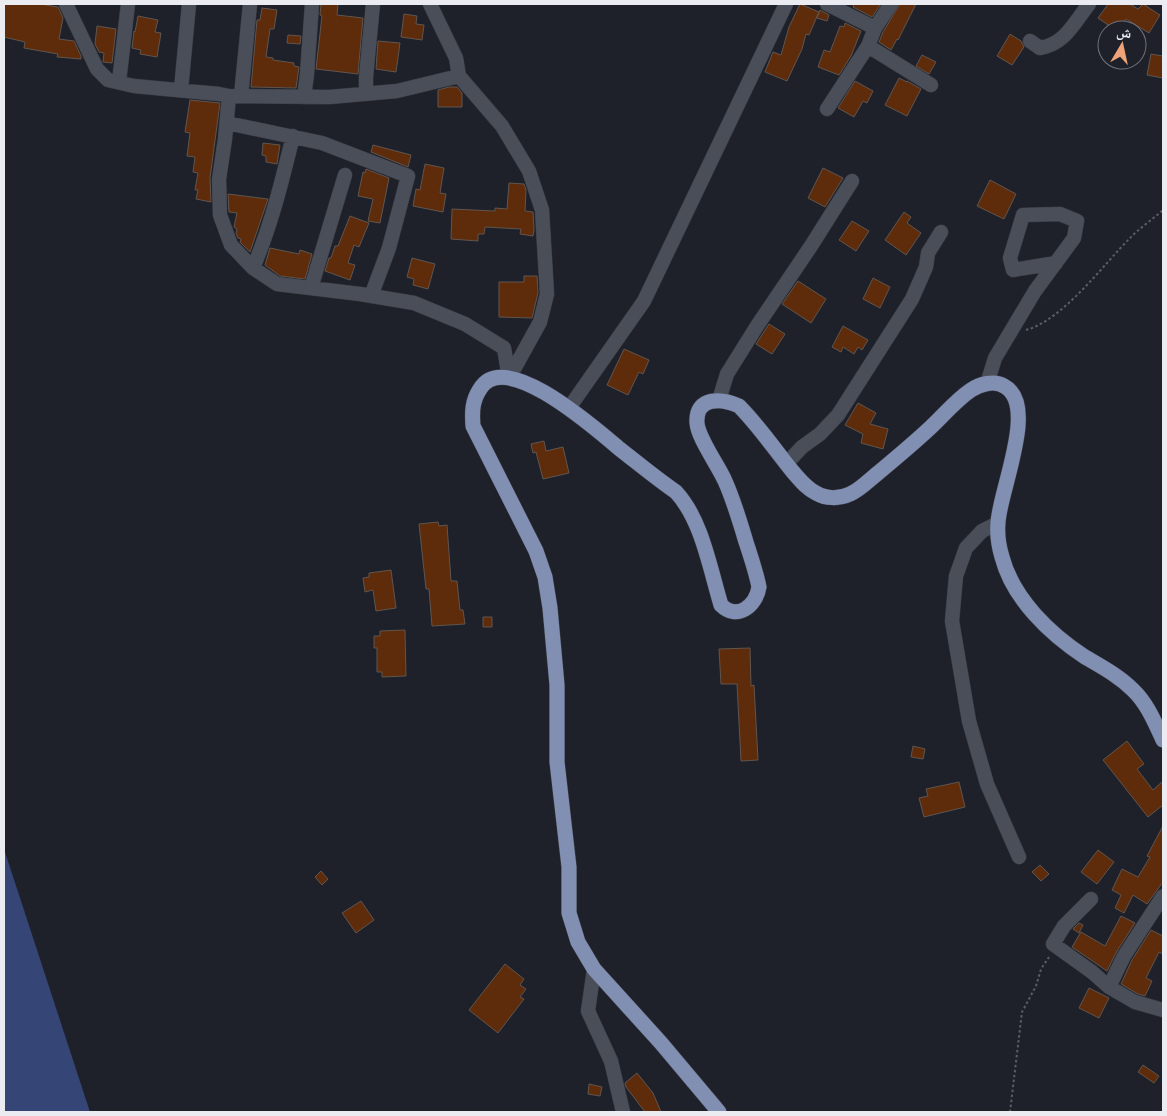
<svg xmlns="http://www.w3.org/2000/svg" width="1167" height="1116" font-family="'Titillium Web','Noto Naskh Arabic',sans-serif">
	<style>
		.forest { fill: #344576 }
		.building { fill: #5e2c0a; stroke: #60554f }
		.lines { fill: none; stroke-linecap: round; stroke-linejoin: round }
		.street-casing { stroke: #3a3c43; stroke-width: 15 }
		.primary-casing { stroke: #3a3c43; stroke-width: 16 }
		.path { stroke: #5b5e66; stroke-width: 2; stroke-dasharray: 2.5 2.5; stroke-linecap: butt }
		.street { stroke: #4a4e58; stroke-width: 14 }
		.primary { stroke: #818fb3; stroke-width: 15 }
	</style>
	<rect width="100%" height="100%" fill="#1e212a"/>
	<path class="forest" d="M4 849 90 1112H4Z"/>
	<path class="building" d="M4 4H40L58 7 63 18 59 39 74 41 81 56V59L57 57 58 54 24 48 25 42 4 37Z
		M321 4H338L337 15 363 18 358 74 316 69 322 16 320 15Z
		M800 4 819 12 809 35 806 34 802 49 787 81 765 72 773 52 781 55 789 27Z
		M854 4H881L872 17 853 7Z
		M900 4H916L898 40 897 39 891 50 879 42 883 32Z
		M1108 4H1130L1138 9 1143 4 1160 15 1149 33 1126 19 1120 28 1113 23 1111 27 1098 18Z
		M262 8 277 10 274 29H270L266 57 273 58V60L294 63V66L299 67 296 88 251 87 257 20H260Z
		M820 10 829 15 827 21 817 18Z
		M404 14 417 16 416 24 424 25 422 40 401 37Z
		M138 16 158 20 155 32 161 33 157 57 140 54 141 50 132 48 134 31 135 32Z
		M845 23 861 31 851 56 839 75 818 67 824 50 830 52 840 26 844 27Z
		M97 26 116 29 112 63 103 62 104 53 99 52 95 44Z
		M1010 34 1021 41 1024 47 1012 65 997 56Z
		M288 35 301 36 300 44 287 43Z
		M378 41 400 43 396 72 376 69Z
		M1151 54 1163 56V78L1147 75Z
		M922 55 936 62 929 74 916 66Z
		M899 78 907 82V81L921 89 907 116 885 105Z
		M855 81 873 91 867 103 863 101 854 117 838 108Z
		M449 87H457L462 93V107H438V90Z
		M190 100 220 103 210 178 211 202 196 199 198 190H195L198 173 193 172 195 157 187 156 190 133 185 132Z
		M263 143 280 145 277 164 266 162V156L262 155Z
		M373 145 411 155 408 167 371 152Z
		M425 164 444 168 440 193 446 194 443 212 413 206 416 189 420 190Z
		M823 168 843 178 825 207 808 198Z
		M366 169 389 178 380 223 368 221 373 199 358 196 363 172 365 173Z
		M990 180 1016 194 1004 219 977 206Z
		M509 183 524 184 526 190 525 211 533 212 534 230 533 236 520 234 521 229 485 227 484 234H478V241L451 239 452 209 495 211V208L507 209Z
		M228 194 268 199 250 252 240 242 241 239 238 238 236 233 237 229 234 227 237 213 229 212Z
		M904 212 911 217 907 223 921 233 906 255 885 240Z
		M350 216 369 223 359 247 354 245 348 263 355 265 350 280 325 271 329 258H331L335 246H338Z
		M852 221 869 231 856 251 839 240Z
		M270 248 299 254 300 250 312 254 305 279 280 276 265 265Z
		M412 258 435 264 428 289 413 285 414 279 407 277Z
		M524 276H537L538 293 532 318 499 317V282H524Z
		M873 278 890 287 880 308 863 299Z
		M798 281 826 299 811 323 782 304Z
		M769 324 785 334 772 354 756 344Z
		M843 326 868 340 862 350 858 347 854 354 843 347 841 352 832 347Z
		M624 349 649 360 643 374 639 372 628 395 607 385Z
		M858 403 876 413 870 424 888 429 883 449 861 443 863 434 845 425Z
		M544 441 546 451 563 447 569 473 543 479 536 452 533 453 531 444Z
		M438 522 439 526 447 525 451 581H457L460 610H463L465 624 432 626 429 589H426L419 524Z
		M391 570 396 608 376 611 373 590 365 592 363 578 369 577V573Z
		M483 617H492V627H483Z
		M405 630 406 676 382 677V672H377V648H374V636H380V631Z
		M750 648 751 686 754 685 758 760 741 761 737 684H721L719 649Z
		M1127 741 1144 764 1137 769 1153 790 1163 781V805L1148 817 1103 760Z
		M913 746 925 749 923 759 911 757Z
		M959 782 965 807 924 817 919 798 928 796 926 789Z
		M1163 826V882L1147 904 1133 895 1124 913 1115 908 1121 895 1112 890 1122 869 1138 877 1150 857 1147 856Z
		M1098 850 1114 862 1097 884 1081 872Z
		M1040 865 1049 874 1041 881 1032 872Z
		M321 871 328 879 322 885 315 877Z
		M361 901 374 920 356 933 342 913Z
		M1121 916 1135 923 1117 951 1107 971 1072 947 1081 932 1105 946Z
		M1079 923 1083 925 1079 933 1073 929Z
		M1151 930 1163 936V954L1159 952 1146 978 1152 981 1145 996 1138 994 1121 984 1132 960Z
		M505 964 524 979 520 985 526 989 520 997 524 999 498 1033 469 1010Z
		M1089 988 1109 998 1099 1018 1079 1008Z
		M1143 1065 1159 1076 1154 1083 1138 1072Z
		M637 1073 653 1093 661 1112H645L626 1087 625 1083Z
		M589 1084 602 1087 600 1096 588 1094Z"/>
	<g class="lines">
		<defs>
			<path id="street" d="M66 4 97 69 108 80 134 86 219 94 229 96 330 97 397 91 459 76
				M430 4 456 58 459 76 502 126 529 171 542 210 547 294 540 322 509 378
				M827 4 875 28
				M1030 41 1040 48C1065 44 1074 23 1089 4
				M868 46 931 85
				M119 82 128 4
				M181 90 189 4
				M366 94V77L373 4
				M229 96 225 139 219 179 220 215 231 245 253 268 277 284 360 294 414 303 465 324 504 348 509 378
				M241 96 250 4
				M304 97 307 74 312 4
				M827 109 868 46 875 28 891 4
				M227 123 322 143 408 176 389 248 371 296
				M253 268C271 226 282 181 293 136
				M311 288 345 175
				M987 384 995 358 1035 291 1074 238 1077 221 1060 214 1023 215 1010 258 1013 270 1056 263
				M719 400 727 374 757 326 811 246 852 181
				M569 408 644 301 786 4
				M786 464 802 447 820 434 838 415 912 299 926 267 928 253 941 232
				M998 523 982 531 966 548 956 576 952 621 969 721 987 784 1019 857
				M1163 896 1124 956 1109 987 1135 1002 1163 1010
				M1091 899 1064 926 1053 944 1092 972 1109 987
				M594 969 588 1011 611 1061 623 1112"/>
			<path id="primary" d="M719 1112 661 1043 594 969 578 942 569 913V867L557 762V685L550 608 545 577 536 551 473 426C472 412 472 401 480 389 505 347 598 431 621 450 639 464 657 479 676 492 702 520 710 569 721 605 737 621 756 606 759 587 756 572 751 557 746 542 740 522 734 501 725 481 718 465 698 438 697 423 695 396 722 398 739 406 759 426 775 450 793 472 800 480 806 488 816 493 826 499 839 499 850 494 860 490 869 480 878 473 896 458 914 443 931 427 944 415 956 400 971 390 980 384 994 380 1004 386 1039 404 999 492 998 523 997 534 999 547 1002 557 1013 599 1050 634 1085 657 1102 667 1119 676 1133 690 1147 703 1155 723 1163 740"/>
		</defs>
		<use href="#street" class="street-casing"/>
		<use href="#primary" class="primary-casing"/>
		<path class="path" d="M1026 330C1063 320 1103 265 1131 237 1141 227 1153 219 1163 210
			M1010 1112 1022 1012 1036 986 1041 969 1049 957"/>
		<use href="#street" class="street"/>
		<use href="#primary" class="primary"/>
	</g>
	<rect width="1167" height="1116" fill="none" stroke="#eaecf2" stroke-width="10"/>
	<g transform="translate(1122 45) rotate(9)"><circle r="24" fill="#1e212a" stroke="#70727a"/>
	<path d="M0-4L9 19L0 12L-9 19Z" fill="#f0a378"/>
	<text y="-8" font-size="14" font-weight="bold" text-anchor="middle" fill="#eaecf2">ش</text>
	</g>
</svg>
